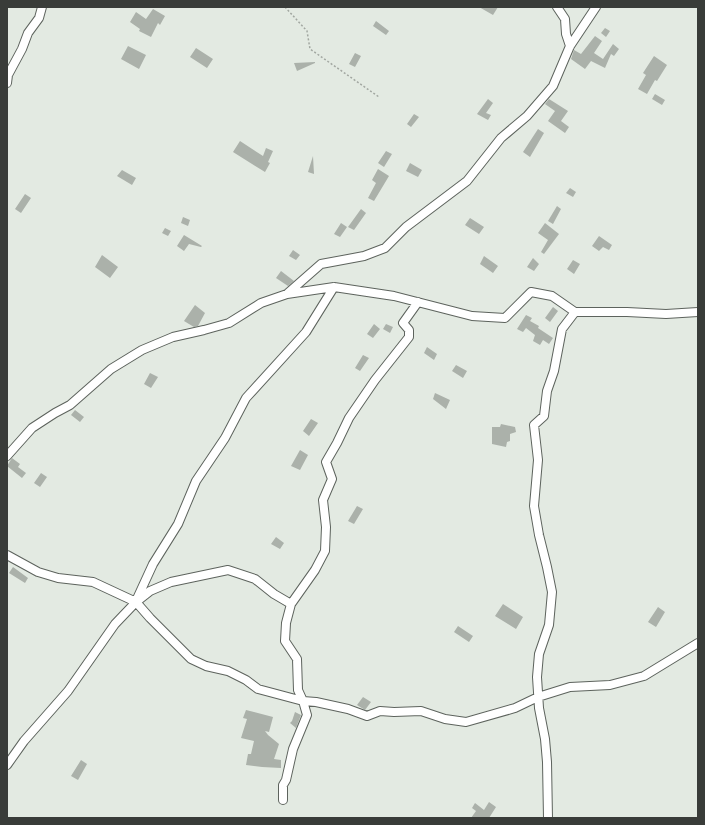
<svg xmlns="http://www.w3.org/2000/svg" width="705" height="825" font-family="Karla,sans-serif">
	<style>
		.building { fill: #abb1aa }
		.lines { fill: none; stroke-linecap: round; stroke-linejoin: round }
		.minor-casing { stroke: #5d635d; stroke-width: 10 }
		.path { stroke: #a2a7a1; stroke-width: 1.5; stroke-dasharray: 2 2; stroke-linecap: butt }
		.minor { stroke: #fff; stroke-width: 8 }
	</style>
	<rect width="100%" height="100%" fill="#e3eae2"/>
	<path class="building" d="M479 7H498L493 15Z
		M153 9 165 16 160 25 158 23 151 37 139 31 140 29 130 22 136 12 146 19Z
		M376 21 389 31 386 35 373 26Z
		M605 28 610 31 606 37 601 33Z
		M595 36 602 41 594 53 603 59 613 44 619 49 614 56 611 54 605 68 591 61 585 69 571 59 574 50 581 54Z
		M128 46 146 55 139 69 121 59Z
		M196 48 213 59 207 68 190 57Z
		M355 53 361 56 355 67 349 64Z
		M654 56 667 65 657 81 655 80 647 94 638 89 646 75 643 73Z
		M315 62V63L297 71 294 63Z
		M655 94 665 100 662 105 652 99Z
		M488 99 493 103 486 113 491 115 488 120 477 114Z
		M549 99 568 111 561 121 569 127 565 133 548 121 555 111 545 104Z
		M414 114 419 117 411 127 407 124Z
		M538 129 544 133 530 157 523 152Z
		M240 141 263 156 266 148 273 151 268 162 270 163 265 172 233 152Z
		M386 151 392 154 384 167 378 163Z
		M313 156 314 174 308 172Z
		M410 163 422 170 418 177 406 171Z
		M378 169 389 176 374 201 368 198 376 183 372 180Z
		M122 170 136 178 132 185 117 176Z
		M570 188 576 192 573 197 566 193Z
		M25 194 31 198 21 213 15 209Z
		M557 206 561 209 553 224 548 221Z
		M361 209 366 213 354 230 348 227Z
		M183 217 190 220 188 226 181 223Z
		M470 218 484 227 479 234 465 225Z
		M341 223 347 227 340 237 334 234Z
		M545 223 559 234 544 254 541 252 548 240 538 233Z
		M165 228 171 231 168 236 162 233Z
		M184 235 202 246 201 247 189 244 184 251 177 246Z
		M599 236 612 245 609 250 603 247 599 251 592 246Z
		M293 250 300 255 296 260 289 256Z
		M102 255 118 267 110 278 95 267Z
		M484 256 498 266 493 273 480 264Z
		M533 258 539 264 534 271 527 267Z
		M573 260 580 264 574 274 567 269Z
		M281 271 294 281 288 286 276 278Z
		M195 305 205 313 198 326 194 327 184 321Z
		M553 307 558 311 550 322 545 318Z
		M526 315 532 318 530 321 539 326 538 328 553 338 549 344 543 340 540 345 533 341 535 335 526 328 523 332 517 329Z
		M374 324 380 329 373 338 367 334Z
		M386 324 393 327 390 333 383 329Z
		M427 347 437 354 434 360 424 353Z
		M363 355 369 358 360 371 355 368Z
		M456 365 467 371 463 378 452 371Z
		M150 373 158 377 151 388 144 384Z
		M435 393 450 400 446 409 433 399Z
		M75 410 84 417 80 422 71 415Z
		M311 419 318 423 309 436 303 431Z
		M501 424 515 427 516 432 510 434V441L507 442 506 447 492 444V427H500Z
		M300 450 308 455 300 470 291 466Z
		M12 458 20 464 18 467 26 473 22 478 7 466Z
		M41 473 47 477 40 487 34 483Z
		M357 506 363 509 354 524 348 521Z
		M276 537 284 543 280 549 271 544Z
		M13 567 28 578 25 583 9 573Z
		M503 604 523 617 516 629 495 616Z
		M658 607 665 612 656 627 648 622Z
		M458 626 473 636 469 642 454 632Z
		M363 697 371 702 365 710 357 705Z
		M246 710 273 717 269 732 265 731 268 735 279 744 274 759 281 760V768L262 767 246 765 248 754H251L254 741 241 738 247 719 243 718Z
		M295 712 301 715 296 728 290 723 292 721Z
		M81 760 87 764 78 780 71 776Z
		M489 802 496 807 489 818H471L476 811 472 808 475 803 484 810Z"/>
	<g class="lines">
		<defs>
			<path id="minor" d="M557 7 565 19 566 34 570 46
				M7 83 8 75 22 49 28 33 39 18 42 7
				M288 293 321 264 364 256 385 248 406 227 467 181 501 138 527 116 553 86 570 46 596 7
				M7 456 32 428 55 413 70 405 111 369 142 350 173 337 204 330 229 323 261 303 287 294 334 287 394 296 472 316 505 318 531 292 552 296 575 312H627L666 314 698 312
				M7 555 38 572 58 578 93 582 136 602 150 618 191 659 206 666 228 671 246 680 258 689 303 701 316 702 348 709 367 716 380 711 394 712 421 711 445 719 466 722 515 708 538 697 570 687 610 685 644 676 698 643
				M136 601 153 564 178 524 196 481 225 438 246 398 306 332 334 287
				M7 765 24 741 68 691 115 624 136 602 150 591 171 582 228 570 255 579 274 594 291 604
				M283 800V785L286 780 293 749 307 715 303 701 298 690 297 659 285 641 286 623 291 604 315 570 325 551 326 527 323 500 332 479 326 462 337 443 349 418 375 380 409 337V330L403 323 418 302
				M548 818 547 762 545 739 539 708 537 677 539 654 549 625 552 592 547 567 539 535 534 506 538 460 534 425 544 416 547 391 554 371 562 329 575 312"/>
		</defs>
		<use href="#minor" class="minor-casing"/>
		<path class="path" d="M285 7 307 31 310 49 379 97"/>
		<use href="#minor" class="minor"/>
	</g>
	<rect width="705" height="825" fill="none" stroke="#393c39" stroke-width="16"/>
</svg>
